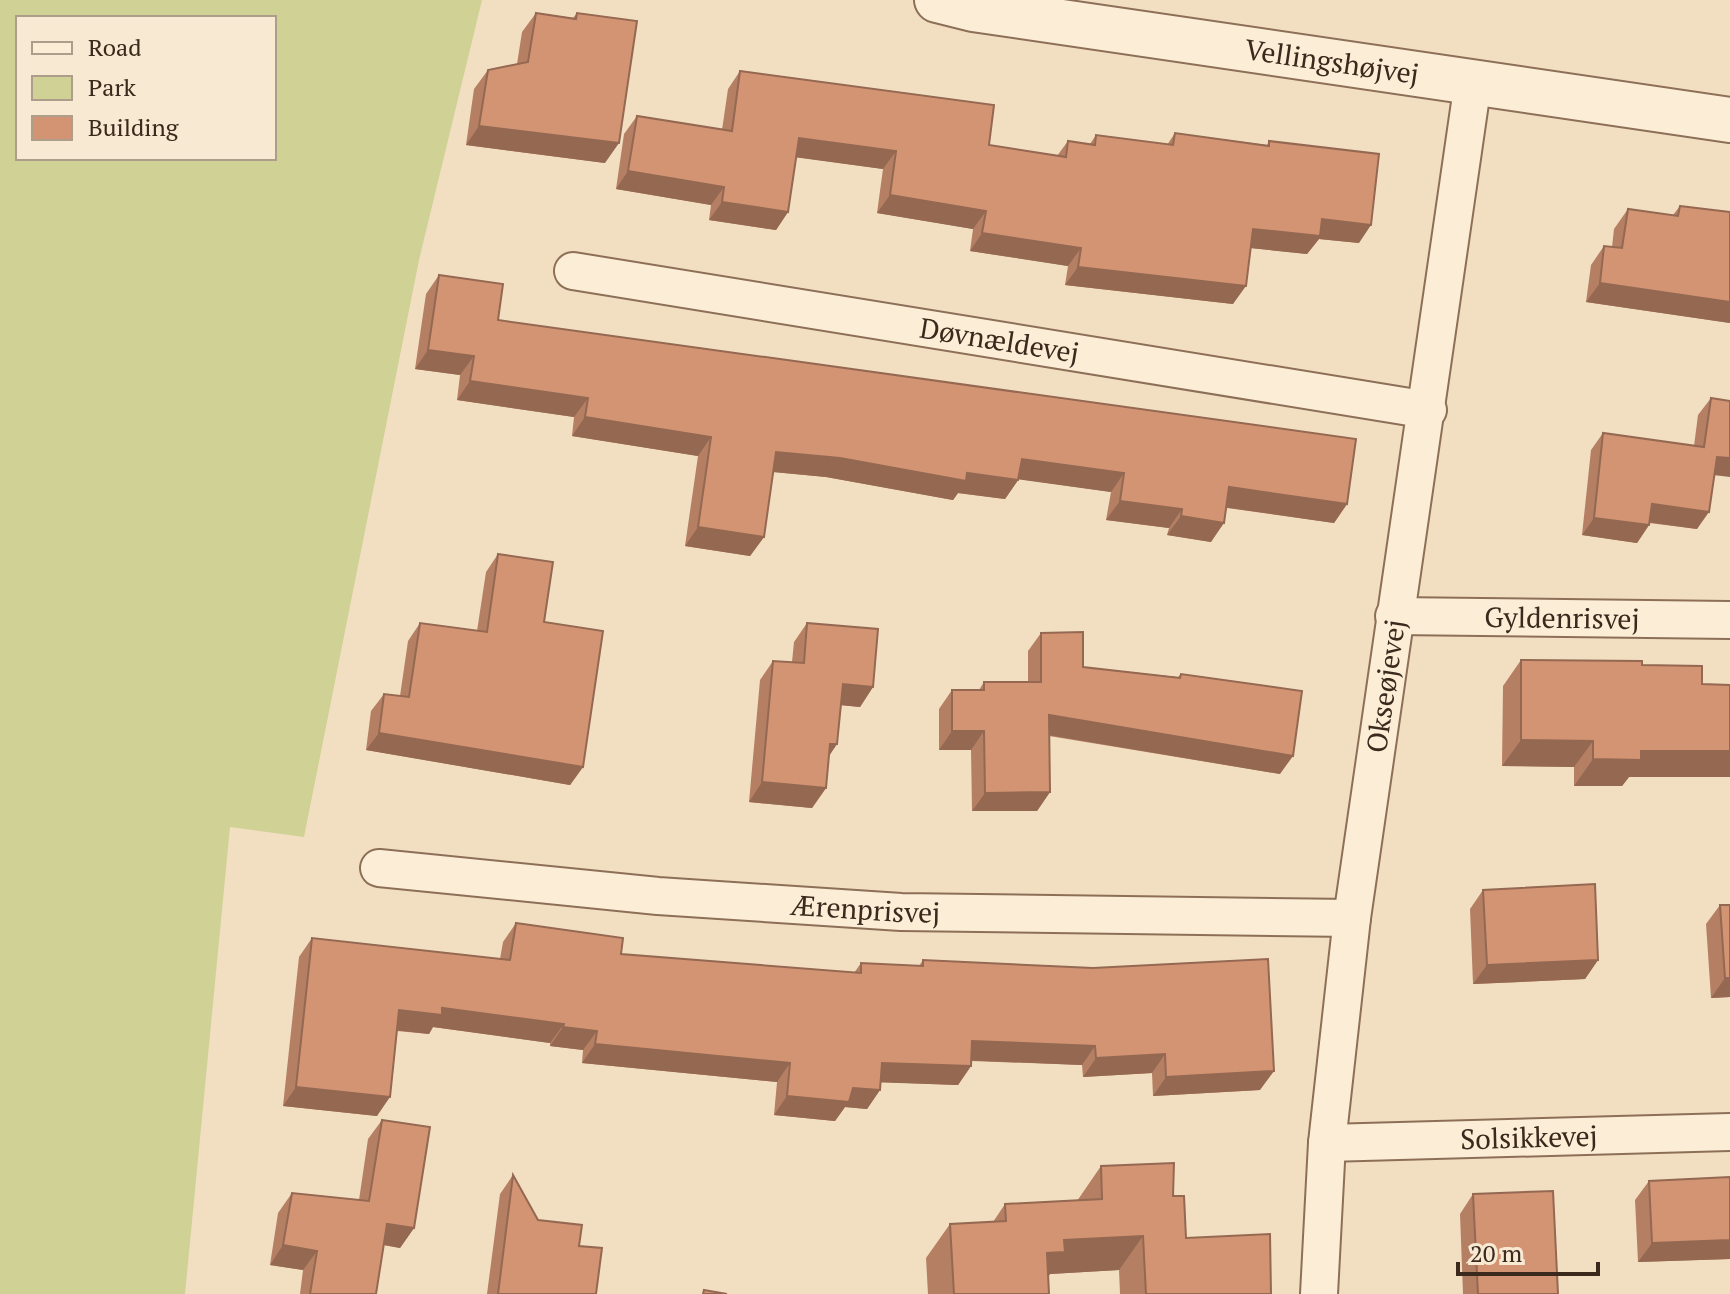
<svg xmlns="http://www.w3.org/2000/svg" width="1730" height="1294" font-family="'PT Serif',serif">
	<style>
		.green { fill: #cfd195; fill-rule: evenodd }
		.lines { fill: none; stroke-linecap: round; stroke-linejoin: round }
		.minor-casing { stroke: #8d6f57; stroke-width: 40 }
		.tertiary-casing { stroke: #8d6f57; stroke-width: 48 }
		.minor { stroke: #fbedd6; stroke-width: 36 }
		.tertiary { stroke: #fbedd6; stroke-width: 44 }
		.wall { fill: #b57f64 }
		.shaded-wall { fill: #946851 }
		.building { fill: #d39474; stroke: #946851; stroke-width: 2 }
		.labels { text-anchor: middle; stroke-width: 7; stroke-linejoin: round; paint-order: stroke }
		.street-label { font-size: 28px; fill: #3c291d; stroke: #f8ead2 }
	</style>
	<rect width="100%" height="100%" fill="#f2dfc2"/>
	<path class="green" d="M0 0H482L419 260 304 837 230 827 185 1294H0ZM18 18H274V158H18Z"/>
	<g class="lines">
		<defs>
			<g id="minor">
				<path id="s1" d="M573 271 1428 410"/>
				<path id="s2" d="M1394 616 1730 620"/>
				<path id="s3" d="M379 868 658 896 901 912 1352 918"/>
				<path id="s4" d="M1327 1143 1730 1132"/>
				<path id="s5" d="M1319 1294 1327 1143 1352 918 1473 82"/>
			</g>
			<g id="tertiary">
				<path id="s6" d="M937 0 973 9 1730 120"/>
			</g>
		</defs>
		<use href="#minor" class="minor-casing"/>
		<use href="#tertiary" class="tertiary-casing"/>
		<use href="#minor" class="minor"/>
		<use href="#tertiary" class="tertiary"/>
	</g>
	<path class="wall" d="M536 13 573 18 577 13 605 163 466 145 474 89 488 70 517 64 522 32Z
		M740 71 989 145 1057 156 1068 141 1090 144 1096 135 1167 145 1175 133 1267 145 1269 141 1359 243 1319 239 1307 254 1251 248 1233 304 1065 285 1068 266 970 251 973 229 877 213 883 169 796 157 788 212 776 230 709 220 711 205 616 189 624 134 637 116 722 130 728 89Z
		M1680 206 1730 212V323L1586 302 1591 265 1604 246 1612 247 1614 229 1628 209 1673 215Z
		M439 275 498 320 1347 504 1334 523 1227 508 1211 542 1167 535 1169 528 1106 520 1111 492 1019 479 1005 499 958 493 953 500 826 477 773 472 764 537 750 556 685 546 698 456 572 436 574 417 457 400 460 375 415 369 426 294Z
		M1711 398 1714 475 1697 529 1649 523V525L1637 543 1582 535 1591 450 1603 433 1694 446 1698 415Z
		M498 554 544 622 583 767 570 785 366 750 371 711 384 694 400 696 408 641 420 623 477 631 486 572Z
		M807 623 873 687 860 707 841 705 837 744 829 756 826 788 812 808 749 802 760 680 773 661 792 662 794 642Z
		M1041 633 1083 667 1178 677 1181 674 1280 774 1049 736 1050 792 1037 811H972L971 750H939V709L952 690H979L984 682H1028V651Z
		M1521 660 1629 777 1622 786H1574V767L1502 766 1503 686Z
		M1483 890 1598 960 1585 979 1473 984 1470 909Z
		M1720 905 1730 997 1711 998 1706 924Z
		M516 923 621 954 854 973 861 963 919 966 923 960 1260 1090 1153 1096 1152 1073 1083 1077 1082 1065 971 1061V1066L958 1085 881 1082 880 1090 867 1109 845 1107 835 1121 774 1115 777 1082 582 1063 583 1050 550 1046V1043L433 1027 429 1034 397 1031 377 1116 283 1106 299 957 312 938 500 959 503 942Z
		M382 1120 414 1228 400 1248 384 1245 376 1294H300L303 1270 270 1265 278 1213 292 1193 359 1200 368 1139Z
		M1101 1166 1173 1196 1186 1238 1271 1294H1120L1119 1270 1050 1274 1048 1277 1049 1294H928L926 1258 950 1224 993 1222 1005 1204 1077 1201Z
		M513 1175 538 1220 579 1246 596 1294H487L500 1194Z
		M1730 1177V1259L1638 1262 1635 1200 1649 1181Z
		M1473 1194 1558 1294H1463L1460 1214Z"/>
	<path class="shaded-wall" d="M479 126 619 143 605 163 466 145Z
		M799 138 896 151 883 169 786 156Z
		M628 171 724 187 711 205 616 189Z
		M890 195 986 211 973 229 877 213Z
		M722 202 788 212 776 230 709 220Z
		M1322 219 1371 225 1359 243 1319 239 1307 254 1240 247 1253 229Z
		M982 233 1081 248 1068 266 970 251Z
		M1078 267 1246 286 1233 304 1065 285Z
		M1600 283 1730 302V323L1586 302Z
		M428 350 474 356 460 375 415 369Z
		M470 381 588 398 574 417 457 400Z
		M585 417 711 437 698 456 572 436Z
		M776 452 840 458 1018 480 1005 499 958 493 953 500 826 477 763 471Z
		M1717 457 1730 458V477L1705 474Z
		M1022 459 1124 473 1111 492 1008 478Z
		M1229 487 1347 504 1334 523 1216 506Z
		M1120 501 1182 509 1169 528 1106 520Z
		M1652 504 1709 512 1697 529 1640 521Z
		M1181 516 1224 523 1211 542 1167 535Z
		M1594 518 1649 525 1637 543 1582 535Z
		M698 527 764 537 750 556 685 546Z
		M843 684 873 687 860 707 829 704Z
		M1049 715 1293 756 1280 774 1036 733Z
		M952 731H984L971 750H939Z
		M379 733 583 767 570 785 366 750Z
		M1521 740 1593 741 1574 767 1502 766Z
		M830 744H837L824 763Z
		M1641 751H1730V777H1629L1622 786H1574L1593 759Z
		M762 782 826 788 812 808 749 802Z
		M1050 792 1037 811H972L985 793Z
		M1598 960 1585 979 1473 984 1487 965Z
		M1725 978H1730V997L1711 998Z
		M442 1008 564 1024 550 1043 433 1027 429 1034 385 1029 399 1010Z
		M563 1027 597 1031 583 1050 550 1046Z
		M972 1041 1095 1046 1082 1065 959 1060Z
		M595 1044 790 1063 777 1082 582 1063Z
		M1165 1054 1152 1073 1083 1077 1096 1058Z
		M882 1063 971 1066 958 1085 869 1082Z
		M1274 1071 1260 1090 1153 1096 1166 1077Z
		M296 1087 390 1097 377 1116 283 1106Z
		M853 1088 880 1090 867 1109 845 1107 835 1121 774 1115 787 1096Z
		M387 1224 414 1228 400 1248 373 1243Z
		M1143 1236 1119 1270 1050 1274 1041 1286 1047 1253 1064 1240Z
		M1730 1240V1259L1638 1262 1652 1243Z
		M283 1245 317 1251 303 1270 270 1265Z"/>
	<path class="building" d="M536 13 576 19 577 13 637 21 619 143 479 126 488 70 528 62Z
		M740 71 994 105 989 145 1066 157 1068 141 1095 145 1096 135 1173 145 1175 133 1269 146V141L1379 154 1371 225 1322 219 1320 236 1253 229 1246 286 1078 267 1081 248 982 233 986 211 890 195 896 151 799 138 788 212 722 202 724 187 628 171 637 116 732 131Z
		M1680 206 1730 212V302L1600 283 1604 246 1622 248 1628 209 1678 216Z
		M439 275 503 284 498 320 1356 439 1347 504 1229 487 1224 523 1181 516 1182 509 1120 501 1124 473 1022 459 1018 480 967 473 966 481 840 458 776 452 764 537 698 527 711 437 585 417 588 398 470 381 474 356 428 350Z
		M1711 398 1730 401V458L1717 457 1709 512 1652 504 1649 525 1594 518 1603 433 1704 447Z
		M498 554 553 562 544 622 603 631 583 767 379 733 384 694 409 697 420 623 487 632Z
		M807 623 878 629 873 687 843 684 837 744H830L826 788 762 782 773 661 804 663Z
		M1083 632V667L1180 678 1181 674 1302 691 1293 756 1049 715 1050 792 985 793 984 731H952V690H984V682H1041V633Z
		M1521 660 1642 661V665L1702 666V684L1730 685V751H1641V760L1593 759V741L1521 740Z
		M1595 884 1598 960 1487 965 1483 890Z
		M1720 905H1730V978H1725Z
		M516 923 623 938 621 954 861 973V963L923 966V960L1093 968 1268 959 1274 1071 1166 1077 1165 1054 1096 1058 1095 1046 972 1041 971 1066 882 1063 880 1090 853 1088 849 1102 787 1096 790 1063 595 1044 597 1031 563 1027 564 1024 442 1008V1015L399 1010 390 1097 296 1087 312 938 510 960Z
		M382 1120 430 1127 414 1228 387 1224 376 1294H310L317 1251 283 1245 292 1193 369 1201Z
		M1174 1163 1173 1196H1184L1186 1238 1270 1234 1271 1294H1146L1143 1236 1064 1240 1065 1252 1047 1253 1049 1294H954L950 1224 1006 1221 1005 1204 1102 1199 1101 1166Z
		M513 1175 538 1220 582 1225 579 1246 602 1248 596 1294H498Z
		M1730 1177V1240L1652 1243 1649 1181Z
		M1553 1191 1558 1294H1478L1473 1194Z
		M704 1290 727 1294H703Z"/>
	<g class="labels">
		<g class="street-label">
			<text dy="10" stroke="none"><textPath href="#s6" startOffset="400">Vellingshøjvej</textPath></text>
			<text dy="10" stroke="none"><textPath href="#s1" startOffset="432">Døvnældevej</textPath></text>
			<text dy="10" stroke="none"><textPath href="#s2" startOffset="168">Gyldenrisvej</textPath></text>
			<text dy="10" stroke="none"><textPath href="#s5" startOffset="612">Okseøjevej</textPath></text>
			<text dy="10" stroke="none"><textPath href="#s3" startOffset="488">Ærenprisvej</textPath></text>
			<text dy="10" stroke="none"><textPath href="#s4" startOffset="202">Solsikkevej</textPath></text>
		</g>
	</g>
	<rect x="16" y="16" width="260" height="144" fill="#f8ead2" stroke="#ad9d8a" stroke-width="2"/>
	<rect x="32" y="42" width="40" height="12" fill="#fbedd6" stroke="#ad9d8a" stroke-width="2"/>
	<text x="88" y="56" font-size="24" fill="#3c291d">Road</text>
	<rect x="32" y="76" width="40" height="24" fill="#cfd195" stroke="#ad9d8a" stroke-width="2"/>
	<text x="88" y="96" font-size="24" fill="#3c291d">Park</text>
	<rect x="32" y="116" width="40" height="24" fill="#d39474" stroke="#ad9d8a" stroke-width="2"/>
	<text x="88" y="136" font-size="24" fill="#3c291d">Building</text>
	<path d="M1458 1262v12h140v-12" fill="none" stroke="#3c291d" stroke-width="4"/>
	<text x="1470" y="1262" font-size="24" fill="#3c291d" stroke="#f8ead2" stroke-width="6" paint-order="stroke">20 m</text>
</svg>
